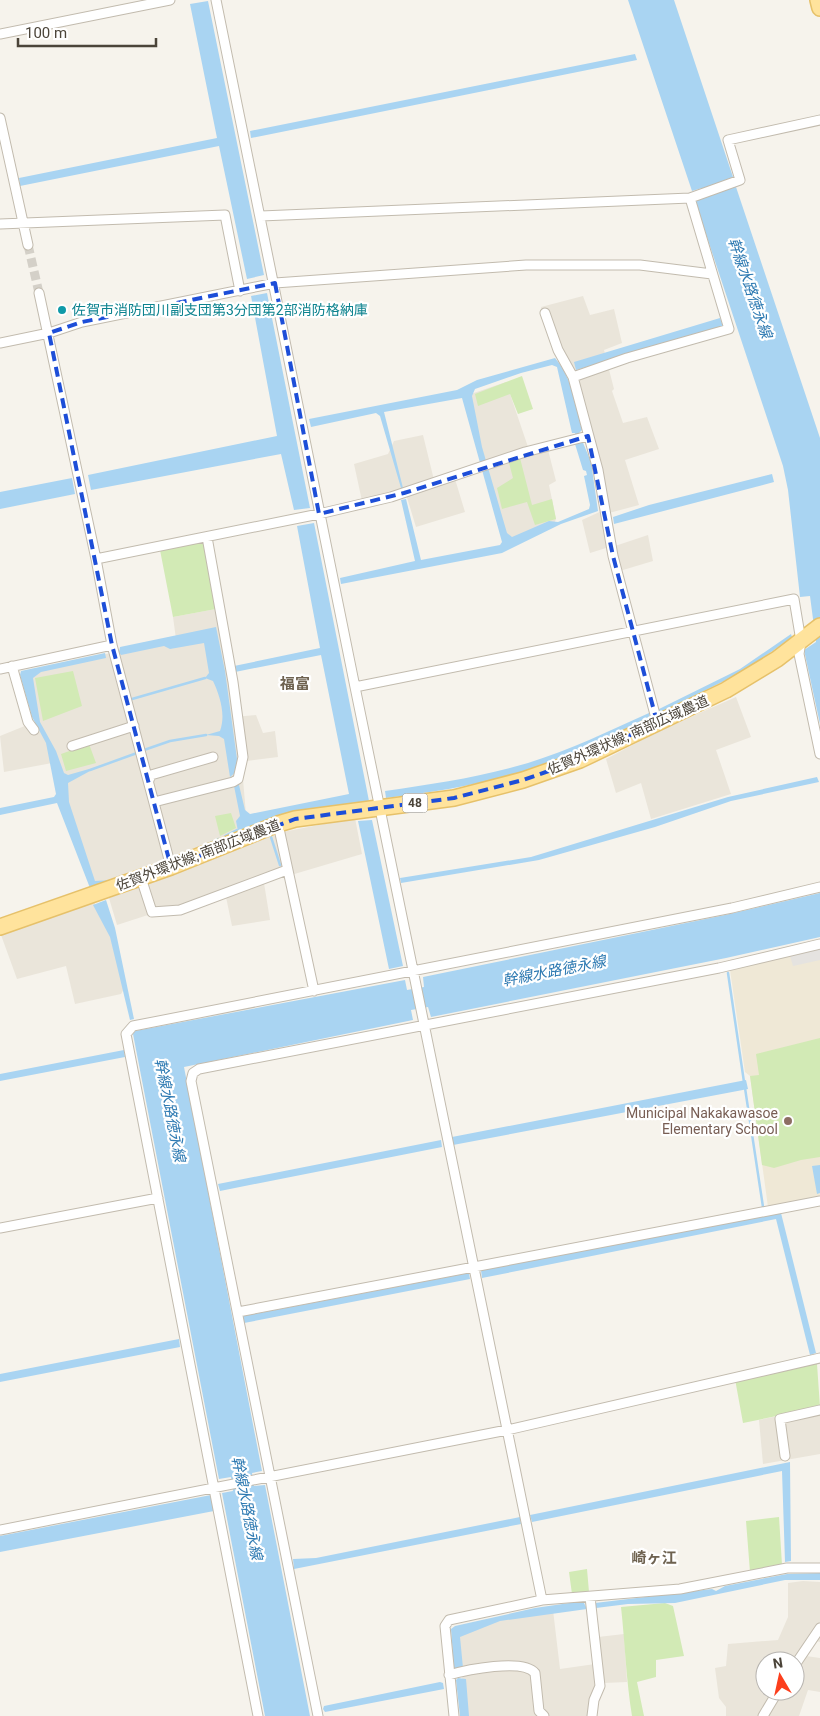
<svg xmlns="http://www.w3.org/2000/svg" width="820" height="1716" font-family="Roboto,'Noto Sans JP',sans-serif">
	<style>
		.residential { fill: #eae5da; fill-rule: evenodd }
		.education { fill: #efe8d6 }
		.green { fill: #d2eab5 }
		.parking { fill: #e5e3e0 }
		.water { fill: #a9d4f2; fill-rule: evenodd }
		.lines { fill: none; stroke-linecap: round; stroke-linejoin: round }
		.stream { stroke: #a9d4f2; stroke-width: 2.5 }
		.street-tunnel { stroke: #d4d0c8; stroke-width: 9; stroke-dasharray: 9 4.5; stroke-linecap: butt }
		.street-casing { stroke: #c2bbae; stroke-width: 11 }
		.primary-casing { stroke: #e6c16a; stroke-width: 18 }
		.street { stroke: #fff; stroke-width: 9 }
		.primary { stroke: #ffe39c; stroke-width: 15 }
		.marked { fill: none; stroke: #1d4ed8; stroke-width: 4; stroke-dasharray: 10 6; stroke-linejoin: round }
		.culture-dot { fill: #0f9aa8; stroke: #fff; stroke-width: 2 }
		.education-dot { fill: #8d6e63; stroke: #fff; stroke-width: 2 }
		.labels { text-anchor: middle; stroke-width: 4.5; stroke-linejoin: round; paint-order: stroke }
		.shield { fill: #fff; stroke: #817c74; stroke-width: 1 }
		.shield-label { font-size: 12px; font-weight: bold; fill: #4b4439 }
		.culture-label { font-size: 14px; fill: #0d838f; stroke: #fff; text-anchor: start }
		.street-label { font-size: 14px; fill: #4b4439; stroke: #fff }
		.education-label { font-size: 14px; fill: #785e54; stroke: #fff; text-anchor: end }
		.water-label { font-size: 15px; font-style: italic; fill: #2e7ab2; stroke: #fff }
		.neighbourhood-label { font-size: 15px; font-weight: bold; fill: #6e6250; stroke: #fff }
	</style>
	<rect width="100%" height="100%" fill="#f6f3ec"/>
	<path class="residential" d="M583 296 590 315 614 309 622 343 604 350 614 389 612 391 623 423 647 417 659 449 625 460 639 505 609 513 615 546 648 535 653 561 613 573 606 548 590 553 582 520 606 509 562 353 555 356 541 307Z
		M506 382 528 447 546 442 556 481 549 485 556 519 554 524 508 545 465 396Z
		M423 435 434 480 455 479 465 512 416 527 405 491 362 501 354 464 388 454 394 441Z
		M216 609 234 717 256 715 263 733 275 731 278 757 247 761 243 779 247 826 175 860 94 887 52 763 4 772 0 736 37 721 27 671 176 639 173 617Z
		M736 697 751 737 716 750 731 794 651 819 641 783 616 793 606 759 659 731Z
		M355 818 362 854 264 883 270 920 232 926 226 897 151 914 117 925 109 898 199 865 262 836Z
		M94 902 114 936 124 989 121 994 75 1004 66 966 17 979 1 935Z
		M820 1407V1454L763 1464 759 1420Z
		M803 1581 820 1582V1642L816 1641 806 1656 820 1658V1692L808 1690 799 1716H726V1707L719 1698 715 1668 726 1666 728 1644 778 1640 788 1617V1583ZM765 1661H795V1691H765Z
		M553 1610 560 1669 595 1664 598 1637 624 1634 627 1682 604 1683 591 1716H467L457 1635 499 1618Z"/>
	<path class="education" d="M820 948V1198L768 1207 750 1076 745 1072 730 970Z"/>
	<path class="green" d="M522 376 533 409 518 414 510 394 478 406 475 394Z
		M520 458 532 505 552 499 556 519 535 525 527 502 502 509 497 488 513 478 509 463Z
		M204 542 216 609 173 617 160 550Z
		M73 671 82 706 43 721 35 678Z
		M89 744 96 763 66 771 61 754Z
		M231 813 236 828 220 836 215 816Z
		M820 1038V1157L801 1160 774 1168 762 1165 750 1076 759 1075 756 1054Z
		M817 1364 820 1407 743 1423 735 1379Z
		M779 1517 782 1565 750 1572 746 1521Z
		M587 1569 589 1592 572 1594 569 1572Z
		M665 1603 673 1606 684 1656 656 1660V1677L637 1682 644 1716H632C626 1680 625 1643 621 1607Z"/>
	<path class="parking" d="M820 948V960L793 966 790 956Z"/>
	<path class="water" d="M628 0H674L733 177 723 181 726 190 736 187 820 438V724L804 650 816 642 810 596 800 597 788 490 783 466 695 201 706 197 702 188 692 191Z
		M208 1 264 275 247 279 219 146 20 186 19 178 217 138 190 4Z
		M635 54 637 60 251 138 250 131Z
		M267 293 310 508 294 510 281 454 91 490 88 475 277 436 251 296Z
		M720 318 723 326 576 370 574 362Z
		M555 358C572 378 576 404 582 430L579 433 591 462 598 511 561 524 502 553 341 584 340 578 415 561 401 500 406 499 421 560 500 545 502 542 462 398 384 412 403 488H401L380 416 376 413 311 427 309 419 457 390 477 380ZM552 365 557 367 572 433H575L577 442 575 444 583 470 586 471 587 475 584 476 590 505 589 509 558 522 549 521 512 537 507 533 482 447 472 396 475 389 521 373Z
		M772 474 774 482 614 524 613 517 649 505Z
		M72 478 75 494 0 509V492Z
		M314 523 369 801 290 813 238 831 236 821 240 816 234 786 235 784 239 785 245 810 250 814 349 794 321 655 235 672 234 666 320 648 297 526Z
		M216 627 225 671 237 759 236 772 230 777 224 739 219 736 206 735 220 731C226 715 220 696 213 681L205 678 209 673 204 643 170 649 164 646 121 655 119 652 120 647Z
		M791 634 792 637 746 670 658 714 657 710 740 669Z
		M105 653 106 658 41 672 33 678 40 722 56 751 64 773 68 775 89 769 90 771 68 783 69 802 95 881 113 880 90 888 57 803 0 815V808L54 797 56 794 46 743 32 717 20 675 21 671Z
		M649 713 650 718C609 737 568 758 524 771 479 785 433 792 386 798L385 791C434 784 481 777 528 763 570 750 609 731 649 713Z
		M817 777 819 782 731 801 655 827 539 860 401 883 400 878 531 857 728 797Z
		M372 820 403 966 389 969 358 821Z
		M820 893V937L726 958 431 1017 428 1007 411 1010 413 1020 184 1067 262 1471 252 1473 254 1486 265 1485 310 1716H265L222 1493 233 1491 231 1477 219 1479 133 1034 135 1031 405 980 407 990 424 987 423 977 725 915Z
		M106 900 115 928 134 1019 130 1020 110 937 93 905Z
		M124 1050 125 1057 0 1081V1074Z
		M746 1080 748 1089 453 1145 452 1137Z
		M441 1140 442 1147 220 1191 218 1184Z
		M820 1165V1193L817 1194 812 1166Z
		M781 1213 816 1353 810 1355 776 1219 482 1278 481 1270Z
		M469 1273 470 1279 244 1323 243 1316Z
		M179 1339 180 1347 0 1382V1374Z
		M790 1462 791 1561 785 1562 782 1471 532 1522 530 1515Z
		M211 1495 214 1511 0 1552V1536Z
		M520 1517 521 1524 294 1569 293 1559 316 1558Z
		M820 1573V1580H785L675 1603 628 1604 596 1608 595 1603 712 1589 716 1591 725 1586 787 1574Z
		M583 1601 587 1609 500 1621 460 1637 463 1668 454 1669 451 1629 455 1626 535 1608Z
		M458 1678 466 1679 469 1716H460L456 1680Z
		M440 1682 443 1683 444 1689 325 1712 323 1709 324 1706Z"/>
	<g class="lines">
		<path class="stream" d="M132 699 205 678
			M144 750 170 741 206 735
			M90 770 137 753
			M225 836 237 830
			M271 837 280 865
			M206 845 219 839
			M728 973 744 1082
			M745 1088 763 1207"/>
		<path class="street-tunnel" d="M28 245 39 293"/>
		<defs>
			<path id="street" d="M216 0 355 687 794 599 801 641 799 654 820 754
				M0 34 170 0
				M0 118 28 245
				M261 216 690 198 740 180 728 140 820 120
				M0 224 225 215 240 291
				M39 293 96 559 112 645 171 867
				M545 313 558 350 573 377 627 358 729 329 690 198
				M0 343 49 333 82 322 275 283 526 265H640L712 274
				M573 377 598 470 613 556 657 722
				M96 559 319 514 391 497 525 452 588 436
				M12 666 28 722 34 730
				M0 669 112 645
				M355 687 542 1600
				M72 746 134 726
				M149 780 151 775 213 757
				M154 802 233 782 238 779 243 757 233 682 207 537
				M278 824 314 991
				M141 878 152 912 180 910 287 870
				M0 1228 158 1198
				M238 1312 820 1201
				M785 1456 780 1419 820 1410
				M0 1530 507 1430 820 1358
				M590 1597 600 1686 594 1700 592 1716
				M795 1665 820 1628
				M449 1675C466 1670 523 1658 535 1673L539 1711 544 1716
				M258 1716 126 1034 133 1026 732 908 820 887
				M318 1716 191 1081 193 1073 199 1069 719 968 820 944
				M454 1716 445 1626 449 1620 542 1600 680 1589 787 1568H820
				M763 1716 778 1691"/>
			<path id="primary" d="M818 0 820 8
				M0 927 171 867 278 824 295 819 454 798 523 780 580 760 726 690 777 659 820 626"/>
		</defs>
		<use href="#street" class="street-casing"/>
		<use href="#primary" class="primary-casing"/>
		<use href="#street" class="street"/>
		<use href="#primary" class="primary"/>
	</g>
	<path class="marked" d="M275 283 319 514 404 493 588 436 613 556 657 722 580 760 523 780 454 798 295 819 171 867 112 645 49 333 82 322Z"/>
	<circle class="culture-dot" cx="62" cy="310" r="5"/>
	<circle class="education-dot" cx="788" cy="1121" r="5"/>
	<g class="labels">
		<rect class="shield" x="402.5" y="793.5" width="25" height="19" rx="4"/>
		<g class="shield-label">
			<text x="415" y="807">48</text>
		</g>
		<g class="culture-label">
			<text x="72" y="315">佐賀市消防団川副支団第3分団第2部消防格納庫</text>
		</g>
		<g class="street-label">
			<text transform="translate(628 735) rotate(-24)" y="5">佐賀外環状線; 南部広域農道</text>
			<text transform="translate(198 855) rotate(-21)" y="5">佐賀外環状線; 南部広域農道</text>
		</g>
		<g class="education-label">
			<text x="778" y="1118">Municipal Nakakawasoe<tspan x="778" dy="16">Elementary School</tspan></text>
		</g>
		<g class="water-label">
			<text transform="translate(750 288) rotate(71)" y="5">幹線水路徳永線</text>
			<text transform="translate(554 971) rotate(-11)" y="5">幹線水路徳永線</text>
			<text transform="translate(170 1110) rotate(79)" y="5">幹線水路徳永線</text>
			<text transform="translate(247 1508) rotate(79)" y="5">幹線水路徳永線</text>
		</g>
		<g class="neighbourhood-label">
			<text x="295" y="689">福富</text>
			<text x="654" y="1563">崎ヶ江</text>
		</g>
	</g>
	<g transform="translate(780 1676) rotate(351)"><circle r="24" fill="#ffffff" stroke="#b7b4b0"/>
	<path d="M0-4L9 19L0 12L-9 19Z" fill="#fc3f1d"/>
	<text y="-8" font-size="14" font-weight="bold" text-anchor="middle" fill="#4b4439">N</text>
	</g>
	<path d="M18 38v8h138v-8" fill="none" stroke="#4b4439" stroke-width="2.5"/>
	<text x="25" y="38" font-size="15" fill="#4b4439" stroke="#ffffff" stroke-width="4" paint-order="stroke">100 m</text>
</svg>
